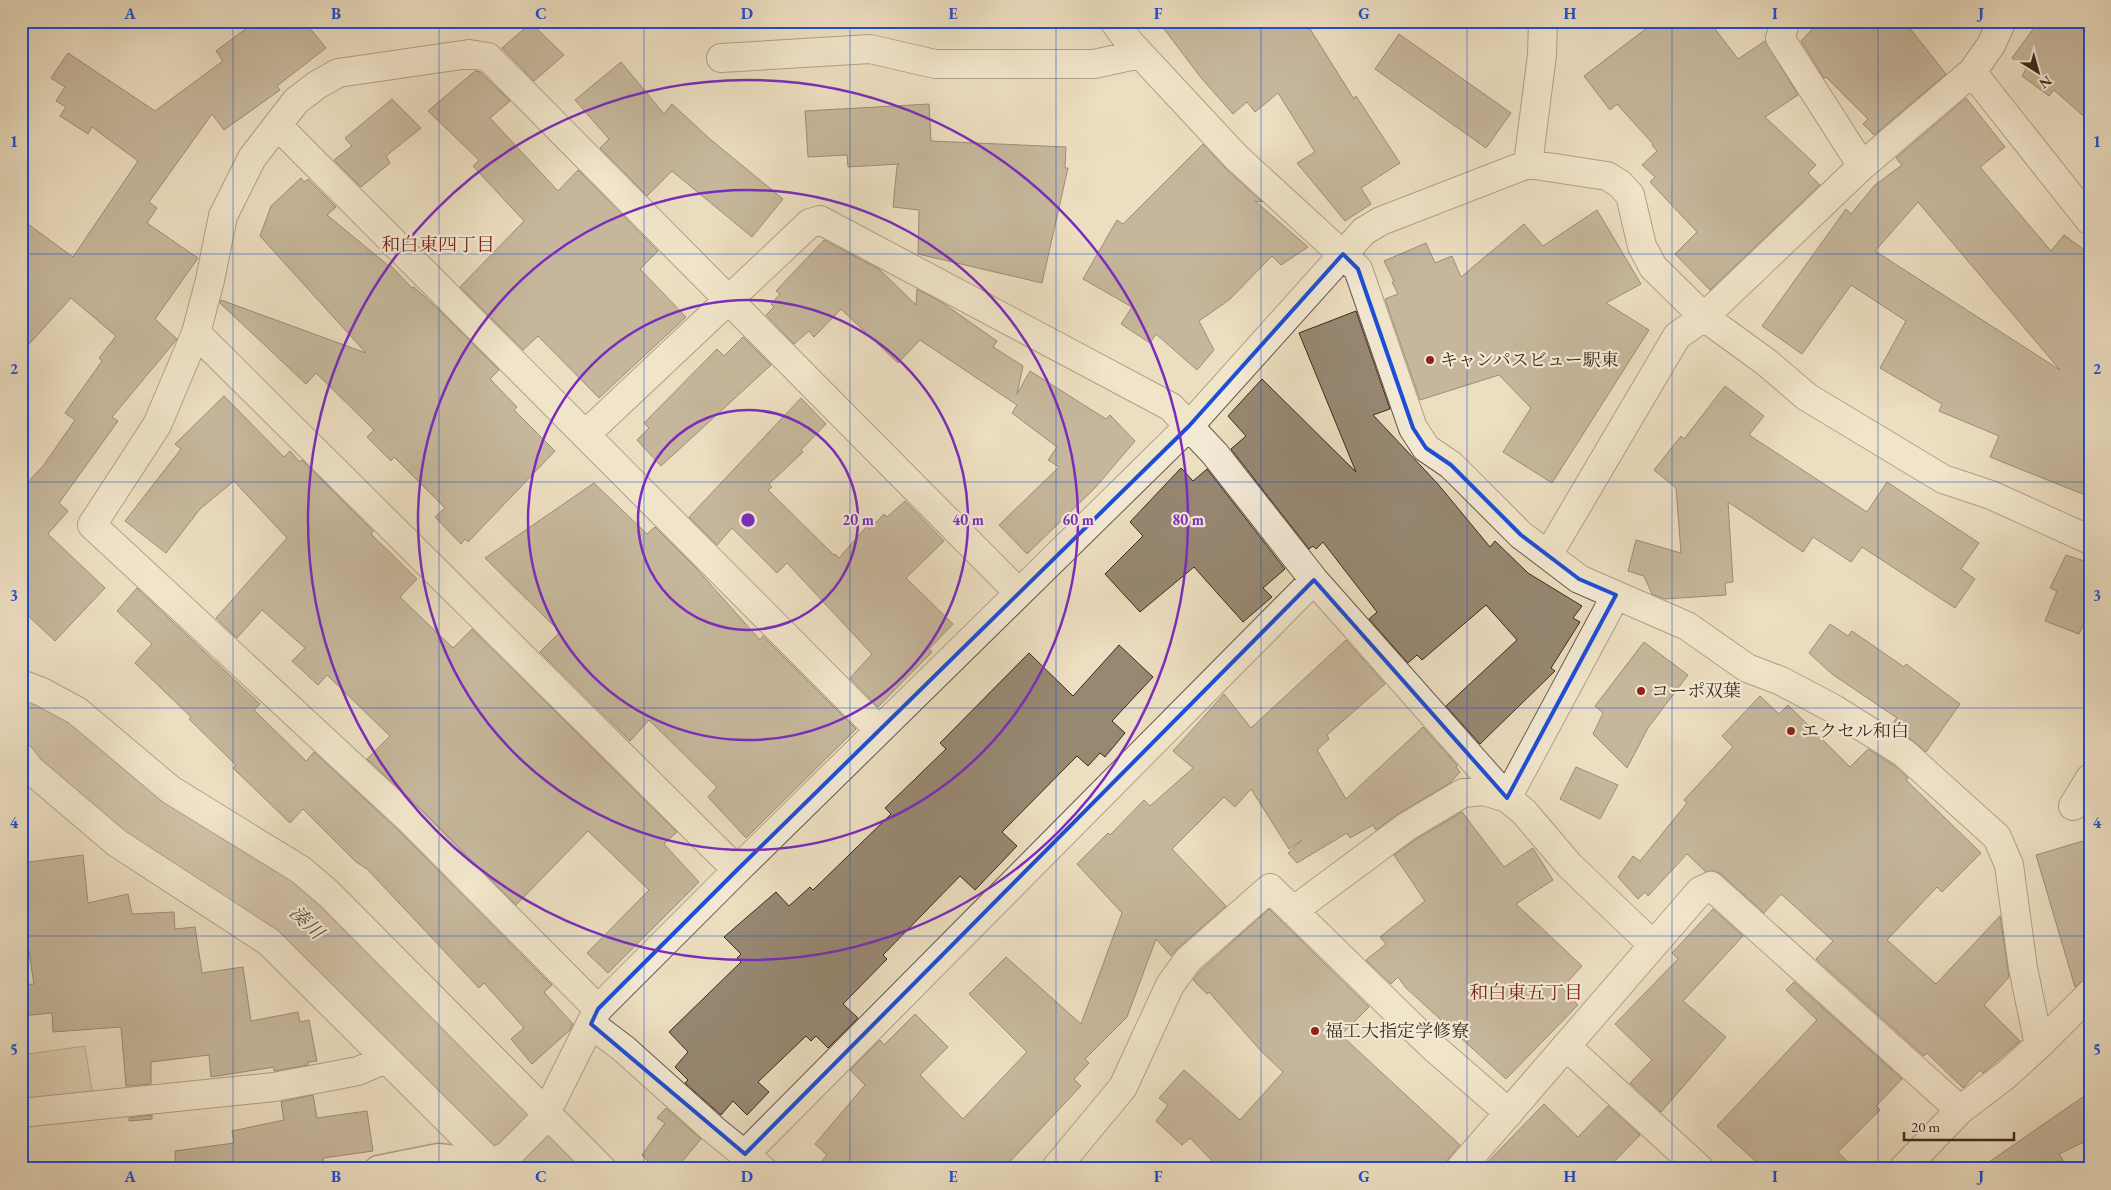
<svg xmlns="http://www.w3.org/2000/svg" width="2111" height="1190" font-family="'EB Garamond','Noto Serif JP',serif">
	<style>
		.green { fill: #cec0a4; stroke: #847660 }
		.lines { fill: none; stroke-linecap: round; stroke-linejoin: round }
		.river { stroke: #b0a189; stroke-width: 66 }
		.building { fill: #978872; stroke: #3b2b1d; fill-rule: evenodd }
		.pedestrian-casing { stroke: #675846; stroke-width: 29 }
		.minor-casing { stroke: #675846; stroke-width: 30 }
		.pedestrian { stroke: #f3ead6; stroke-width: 26 }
		.minor { stroke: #f3ead6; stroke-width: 28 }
		.marked { fill: none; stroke: #1d4ed8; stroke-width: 4; stroke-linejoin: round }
		.grid { fill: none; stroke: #1d4ed8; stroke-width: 1; stroke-opacity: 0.55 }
		.ring { fill: none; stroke: #7b2cbf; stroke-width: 2.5 }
		.poi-dot { fill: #8f2418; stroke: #f3ead6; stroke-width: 2 }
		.labels { text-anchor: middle; stroke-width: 4.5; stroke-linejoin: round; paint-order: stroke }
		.poi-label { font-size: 18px; fill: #3b2b1d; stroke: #f3ead6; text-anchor: start }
		.neighbourhood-label { font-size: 19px; fill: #7a1f14; stroke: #f3ead6 }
		.water-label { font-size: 19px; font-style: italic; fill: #5e4e3d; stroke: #f3ead6 }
		.centre { fill: #7b2cbf; stroke: #f3ead6; stroke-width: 2.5 }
		.ring-label { font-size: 15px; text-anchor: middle; font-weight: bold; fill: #7b2cbf; stroke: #f3ead6; stroke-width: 4.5; stroke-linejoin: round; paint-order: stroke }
		.neatline { fill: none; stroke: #1d4ed8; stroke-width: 2 }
		.grid-label { font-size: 16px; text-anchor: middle; font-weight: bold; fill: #1d4ed8 }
	</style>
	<rect width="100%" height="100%" fill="#ecdec0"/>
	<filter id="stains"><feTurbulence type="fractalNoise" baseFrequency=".004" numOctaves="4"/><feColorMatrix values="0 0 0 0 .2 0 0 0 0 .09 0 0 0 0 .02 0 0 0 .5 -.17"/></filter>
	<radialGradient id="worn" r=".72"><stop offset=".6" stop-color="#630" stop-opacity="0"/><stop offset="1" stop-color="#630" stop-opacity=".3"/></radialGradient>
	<path class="green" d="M85 1046 92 1091 21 1101V1055Z"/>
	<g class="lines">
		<path class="river" d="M21 722 41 723 151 809 282 898 558 1169"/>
	</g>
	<path class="building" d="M256 21H304L326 48 277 86 280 90 224 130 212 114 149 202 157 208 147 223 198 258 155 319 177 339 112 417 118 421 59 503 68 511 48 534 105 588 55 641 21 609V489L43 466 75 420 65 413 102 361 99 358 116 336 71 298 21 353V219L73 257 138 161 92 127 88 134 60 116 66 107 56 101 65 87 51 78 68 53 155 111 223 61 216 51Z
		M1158 21H1305L1354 99 1356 96 1400 163 1361 188 1371 204 1345 221 1297 163 1315 152 1278 93 1255 112 1247 102 1233 114 1202 79Z
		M1656 21H1709L1738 59 1765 41 1798 95 1765 117 1816 165 1808 173 1820 185 1710 290 1675 254 1697 232 1650 182 1655 177 1642 165 1657 151 1652 145 1653 144 1617 104 1610 110 1584 76Z
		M1820 21H1904L1946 74 1874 135 1863 124 1868 119 1826 77 1824 78 1801 41Z
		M2039 21H2071L2090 36V122L2054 90 2049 96 2022 76 2026 69 2012 58Z
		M531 23 564 55 534 81 502 48Z
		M1399 34 1511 113 1486 148 1375 69Z
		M621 62 664 114 672 104 710 139 783 199 752 237 672 171 647 196 600 148 609 139 575 100Z
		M475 71 480 72 510 101 490 118 558 191 578 170 658 251 640 269 686 317 599 398 538 336 523 350 460 287 524 221 473 166 479 160 428 111Z
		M1966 98 2005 147 1980 167 2051 251 2064 235 2090 254V497L1990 457 1999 436 1939 411 1942 404 1880 368 1906 321 1851 285 1802 354 1762 326 1846 209 1851 214 1875 185 1902 165 1896 158ZM1918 202 2060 370 1875 251Z
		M392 99 421 128 386 156 390 163 361 187 334 160 352 146 345 138Z
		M929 104 931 141 1066 147 1065 168H1068L1042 283 918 254 919 210 893 207 897 166 899 164 848 167 847 155 808 157 805 111Z
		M1203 144 1225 168 1262 202 1255 201 1308 247 1281 265 1272 256 1229 300 1199 321 1214 350 1197 370 1156 334 1150 343 1121 324 1132 307 1083 279 1117 220 1123 224Z
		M301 178 304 182 308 179 336 207 327 215 389 266 390 265 412 288 414 287 438 309 499 370 490 379 517 407 514 410 555 451 468 542 465 539 461 544 435 517 445 508 394 457 391 461 367 437 374 430 316 373 306 384 220 303 221 300 366 353 260 236 271 206Z
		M1597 210 1641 284 1606 303 1649 330 1552 483 1503 452 1531 408 1499 375 1420 400 1385 299 1398 294 1392 282 1394 281 1384 261 1426 243 1435 263 1452 256 1461 277 1524 224 1543 246Z
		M824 240 879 269 916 305 917 289 940 301 997 341 993 347 1023 366 1017 394 1030 371 1106 419 1110 415 1135 441 1095 488 1027 554 999 525 1059 467 1048 460 1057 447 1012 413 1017 405 920 340 898 363 841 309 814 337 809 331 794 344 766 315 774 307 771 304 780 294 776 291Z
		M1356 311 1390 409 1373 415 1437 483 1490 547 1495 541 1528 573 1582 606 1573 618 1580 622 1551 668 1555 671 1480 744 1446 706 1517 640 1486 605 1422 660 1417 655 1408 663 1369 619 1377 612 1323 542 1316 549 1313 546 1309 549 1231 449 1246 436 1228 416 1262 379 1356 472 1299 333Z
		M743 337 771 365 661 466 637 440 649 428 644 423 717 349 724 356Z
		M1725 386 1764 416 1749 435 1867 512 1887 482 1979 543 1961 569 1975 579 1955 608 1862 547 1851 562 1813 537 1803 552 1728 502 1733 582 1725 583 1726 595 1665 599 1652 594 1644 576 1628 571 1636 540 1681 553 1676 488 1654 470 1681 436 1684 439Z
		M224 396 284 457 290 451 300 462 302 460 373 531 371 534 417 579 400 597 453 648 472 629 677 832 664 844 699 882 608 973 587 953 649 890 588 831 516 905 420 808 367 759 390 736 327 675 318 685 292 661 305 648 262 610 237 638 216 618 287 538 234 481 200 509 166 553 125 521 181 449 175 444Z
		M801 398 826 424 801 450 803 452 769 484 772 487 768 490 834 555 835 554 839 558 867 526 870 529 884 514 887 517 905 501 944 541 906 578 953 624 929 649 932 652 878 707 850 678 872 654 787 563 777 573 732 528 717 545 689 517Z
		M1181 468 1193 481 1207 469 1285 569 1263 588 1272 597 1243 622 1194 567 1140 612 1105 574 1143 536 1130 522Z
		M594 483 647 534 655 527 695 567 760 640 763 636 856 729 746 838 708 797 717 787 649 720 630 741 540 652 560 632 485 558Z
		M2066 555 2090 563V610L2079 634 2045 621 2057 591 2050 588Z
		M137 588 260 704 254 710 306 761 314 752 398 830 552 985 544 992 573 1024 570 1030 532 1064 511 1039 524 1028 484 983 479 988 367 869 356 862 303 809 290 823 233 768 236 765 189 719 191 717 135 663 152 644 117 611Z
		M1830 624 1848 636 1852 631 1904 667 1906 664 1960 704 1926 752 1912 740 1890 726 1897 718 1832 674 1809 653Z
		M1346 640 1385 684 1327 735 1329 739 1317 750 1346 799 1423 727 1457 765 1456 767 1460 772 1450 783 1398 814 1376 830 1373 825 1350 838 1347 833 1297 863 1288 853 1302 840 1289 849 1251 789 1235 807 1224 797 1172 849 1226 906 1178 948 1171 956 1156 939 1127 1017 1085 1059 1089 1063 1074 1079 1081 1086 1003 1169H815L827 1155 815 1144 865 1085 850 1070 880 1040 884 1045 915 1014 948 1047 920 1075 963 1119 1027 1052 969 994 1006 957 1081 1024 1122 913 1077 864 1108 833 1110 835 1144 800 1150 806 1193 768 1173 751 1224 694 1251 728Z
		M1644 642 1688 675 1648 728 1627 768 1593 734 1603 713 1595 706Z
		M1119 645 1153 677 1112 721 1125 733 1105 757 1100 753 1088 766 1077 756 1002 832 1017 846 975 890 960 876 883 955 887 959 843 1004 858 1018 828 1048 816 1036 811 1041 806 1036 758 1082 769 1092 747 1115 733 1101 721 1115 685 1083 688 1080 675 1067 688 1052 669 1032 741 962 737 958 741 954 724 937 776 892 789 906 810 887 813 890 891 814 885 808 946 749 940 743 1029 653 1073 696Z
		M1760 696 1779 714 1788 705 1850 767 1868 749 1895 766 1908 778 1906 780 1981 853 1942 892 1937 887 1887 940 1936 984 2000 916 2009 977 1984 1005 2020 1041 1983 1073 1980 1070 1963 1088 1927 1053 1924 1056 1816 959 1833 941 1781 894 1764 913 1721 874 1714 871 1706 872 1687 854 1648 896 1645 892 1638 899 1618 877 1633 856 1640 861 1687 803 1684 800 1733 747 1722 736Z
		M1576 767 1618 785 1600 819 1560 799Z
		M1462 812 1504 867 1533 848 1553 880 1516 904 1582 966 1562 988 1578 1005 1506 1079 1406 988 1398 977 1391 984 1366 960 1386 944 1380 937 1425 901 1394 855 1415 840Z
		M2090 839V979H2086L2075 987 2036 855Z
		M83 855 88 903 128 894 132 914 174 912 175 929 195 927 202 973 243 967 251 1021 298 1012 300 1022 309 1020 317 1061 308 1062V1065L274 1071V1067L211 1077 209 1055 151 1062V1084L126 1086 121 1027 53 1032 52 1013 21 1016V985L34 984 25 926H28L21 863Z
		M1269 909 1369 1007 1341 1035 1460 1145 1448 1159 1445 1169H1220L1190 1138 1182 1145 1156 1121 1168 1105 1159 1098 1184 1070 1240 1120 1283 1072 1261 1051 1209 992 1207 994 1193 980 1200 971Z
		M1713 909 1743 936 1683 1001 1726 1037 1661 1112 1630 1083 1652 1060 1615 1024 1678 959 1672 953Z
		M1794 982 1902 1079 1876 1106 1880 1110 1838 1152 1855 1169H1764L1717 1126 1817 1020 1786 990Z
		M2090 1092V1139L2059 1154 2069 1169H1979Z
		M313 1095 317 1118 367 1111 373 1151 323 1158 324 1163 281 1169H176L175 1151 234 1143 232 1131 284 1120 281 1102Z
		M1544 1104 1578 1137 1608 1106 1640 1135 1609 1167 1611 1169H1481Z
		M666 1108 701 1139 676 1169H656L642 1155 665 1123 657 1118Z
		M152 1115V1119L129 1121V1118Z"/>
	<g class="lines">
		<defs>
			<path id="pedestrian" d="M378 1169 438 1157 491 1163"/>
			<path id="minor" d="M1114 21 1129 42 1236 157 1358 269 1413 428 1426 448 1451 465 1521 535 1579 579 1687 626 1747 668 1781 681 1834 709 1904 753 1997 837 2009 865 2023 968 2039 1045
				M1786 21 1780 38 1862 166
				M721 58 870 49 935 64H1094L1140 54
				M1972 72 2090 221
				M278 126 879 730
				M1528 164 1542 55 1543 21
				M196 333 737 870
				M585 435 810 223 820 220 1171 407 1215 454 1314 580 1507 798 1616 595
				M1548 555 1677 336 1704 317 1862 166 1972 72 1991 45 2002 21
				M21 684 42 692 77 711 171 790 301 870 329 894 602 1169
				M21 757 30 769 117 843 269 942 497 1169
				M2073 806 2090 778
				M1293 911 1406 827 1463 793 1484 791 1507 798 1524 812 1569 865 1653 945
				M598 1009 409 819 92 525 157 425 196 333 210 280 223 216 252 158 296 101 317 85 338 73 469 54 488 57 1019 593
				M591 1024 624 1049 713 1129 762 1169
				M1566 1046 1700 1169
				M21 1113 274 1087 358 1071 385 1059
				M745 1154 1314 580
				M482 1169 508 1155 542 1121 598 1009 737 870 1189 426 1364 231 1381 221 1528 164 1607 176 1620 184 1630 195 1642 246 1653 267 1704 317 1766 362 1807 397 1943 479 1991 495 2090 540
				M1055 1169 1123 1087 1170 985 1188 960 1270 888 1433 1047 1509 1113
				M1460 1169 1700 891 1711 886 1960 1110
				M1903 1169 1960 1110 2006 1075 2039 1045 2090 994"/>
		</defs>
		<use href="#pedestrian" class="pedestrian-casing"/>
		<use href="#minor" class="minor-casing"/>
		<use href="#pedestrian" class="pedestrian"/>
		<use href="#minor" class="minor"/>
	</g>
	<path d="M0 0H2111V1190H0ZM1343 254 1358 269 1413 428 1426 448 1451 465 1521 535 1579 579 1616 595 1507 798 1314 580 745 1154 591 1024 598 1009 737 870 1189 426Z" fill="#ecdec0" fill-opacity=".55" fill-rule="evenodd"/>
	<path class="marked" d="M1343 254 1358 269 1413 428 1426 448 1451 465 1521 535 1579 579 1616 595 1507 798 1314 580 745 1154 591 1024 598 1009 737 870 1189 426Z"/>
	<path class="grid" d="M233 21V1169M439 21V1169M644 21V1169M850 21V1169M1056 21V1169M1261 21V1169M1467 21V1169M1672 21V1169M1878 21V1169M21 254H2090M21 482H2090M21 708H2090M21 936H2090"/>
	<g class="ring">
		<circle cx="748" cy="520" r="110"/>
		<circle cx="748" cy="520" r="220"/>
		<circle cx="748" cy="520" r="330"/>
		<circle cx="748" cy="520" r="440"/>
	</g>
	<g class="poi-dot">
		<circle cx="1430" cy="360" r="5"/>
		<circle cx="1641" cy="691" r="5"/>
		<circle cx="1791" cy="731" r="5"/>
		<circle cx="1315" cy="1031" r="5"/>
	</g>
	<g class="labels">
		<g class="poi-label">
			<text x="1440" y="366">キャンパスビュー駅東</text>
			<text x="1651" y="697">コーポ双葉</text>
			<text x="1801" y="737">エクセル和白</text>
			<text x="1325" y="1037">福工大指定学修寮</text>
		</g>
		<g class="neighbourhood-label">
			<text x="438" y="251">和白東四丁目</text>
			<text x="1526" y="999">和白東五丁目</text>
		</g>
		<g class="water-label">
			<text transform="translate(307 922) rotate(44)" y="7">湊川</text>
		</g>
	</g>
	<circle cx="748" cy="520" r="8" class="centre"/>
	<g class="ring-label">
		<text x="858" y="525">20 m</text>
		<text x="968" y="525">40 m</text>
		<text x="1078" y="525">60 m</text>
		<text x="1188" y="525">80 m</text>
	</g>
	<rect width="2111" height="1190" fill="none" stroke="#ecdec0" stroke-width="55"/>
	<g transform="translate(2038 72) rotate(143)" stroke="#f3ead6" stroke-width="4" paint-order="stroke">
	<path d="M0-4L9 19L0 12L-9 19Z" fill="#3b2b1d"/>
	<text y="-8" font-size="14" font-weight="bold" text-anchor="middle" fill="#3b2b1d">N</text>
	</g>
	<path d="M1904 1132v8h110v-8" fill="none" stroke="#3b2b1d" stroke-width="2.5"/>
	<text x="1911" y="1132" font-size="15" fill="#3b2b1d" stroke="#f3ead6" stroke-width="4" paint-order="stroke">20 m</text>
	<rect x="28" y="28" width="2056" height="1134" class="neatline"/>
	<g class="grid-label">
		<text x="130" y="19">A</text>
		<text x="336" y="19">B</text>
		<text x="541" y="19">C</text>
		<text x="747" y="19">D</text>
		<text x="953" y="19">E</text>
		<text x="1158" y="19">F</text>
		<text x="1364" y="19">G</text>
		<text x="1570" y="19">H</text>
		<text x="1775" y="19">I</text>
		<text x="1981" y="19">J</text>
		<text x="14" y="147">1</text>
		<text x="2097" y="147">1</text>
		<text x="14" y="374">2</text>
		<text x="2097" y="374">2</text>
		<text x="14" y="601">3</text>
		<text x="2097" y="601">3</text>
		<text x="14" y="828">4</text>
		<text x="2097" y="828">4</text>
		<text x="14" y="1055">5</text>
		<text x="2097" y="1055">5</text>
		<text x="130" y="1182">A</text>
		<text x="336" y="1182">B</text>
		<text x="541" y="1182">C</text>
		<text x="747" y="1182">D</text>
		<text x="953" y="1182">E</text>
		<text x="1158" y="1182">F</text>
		<text x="1364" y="1182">G</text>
		<text x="1570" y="1182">H</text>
		<text x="1775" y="1182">I</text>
		<text x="1981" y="1182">J</text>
	</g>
	<rect width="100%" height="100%" filter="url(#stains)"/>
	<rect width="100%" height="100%" fill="url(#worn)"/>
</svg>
